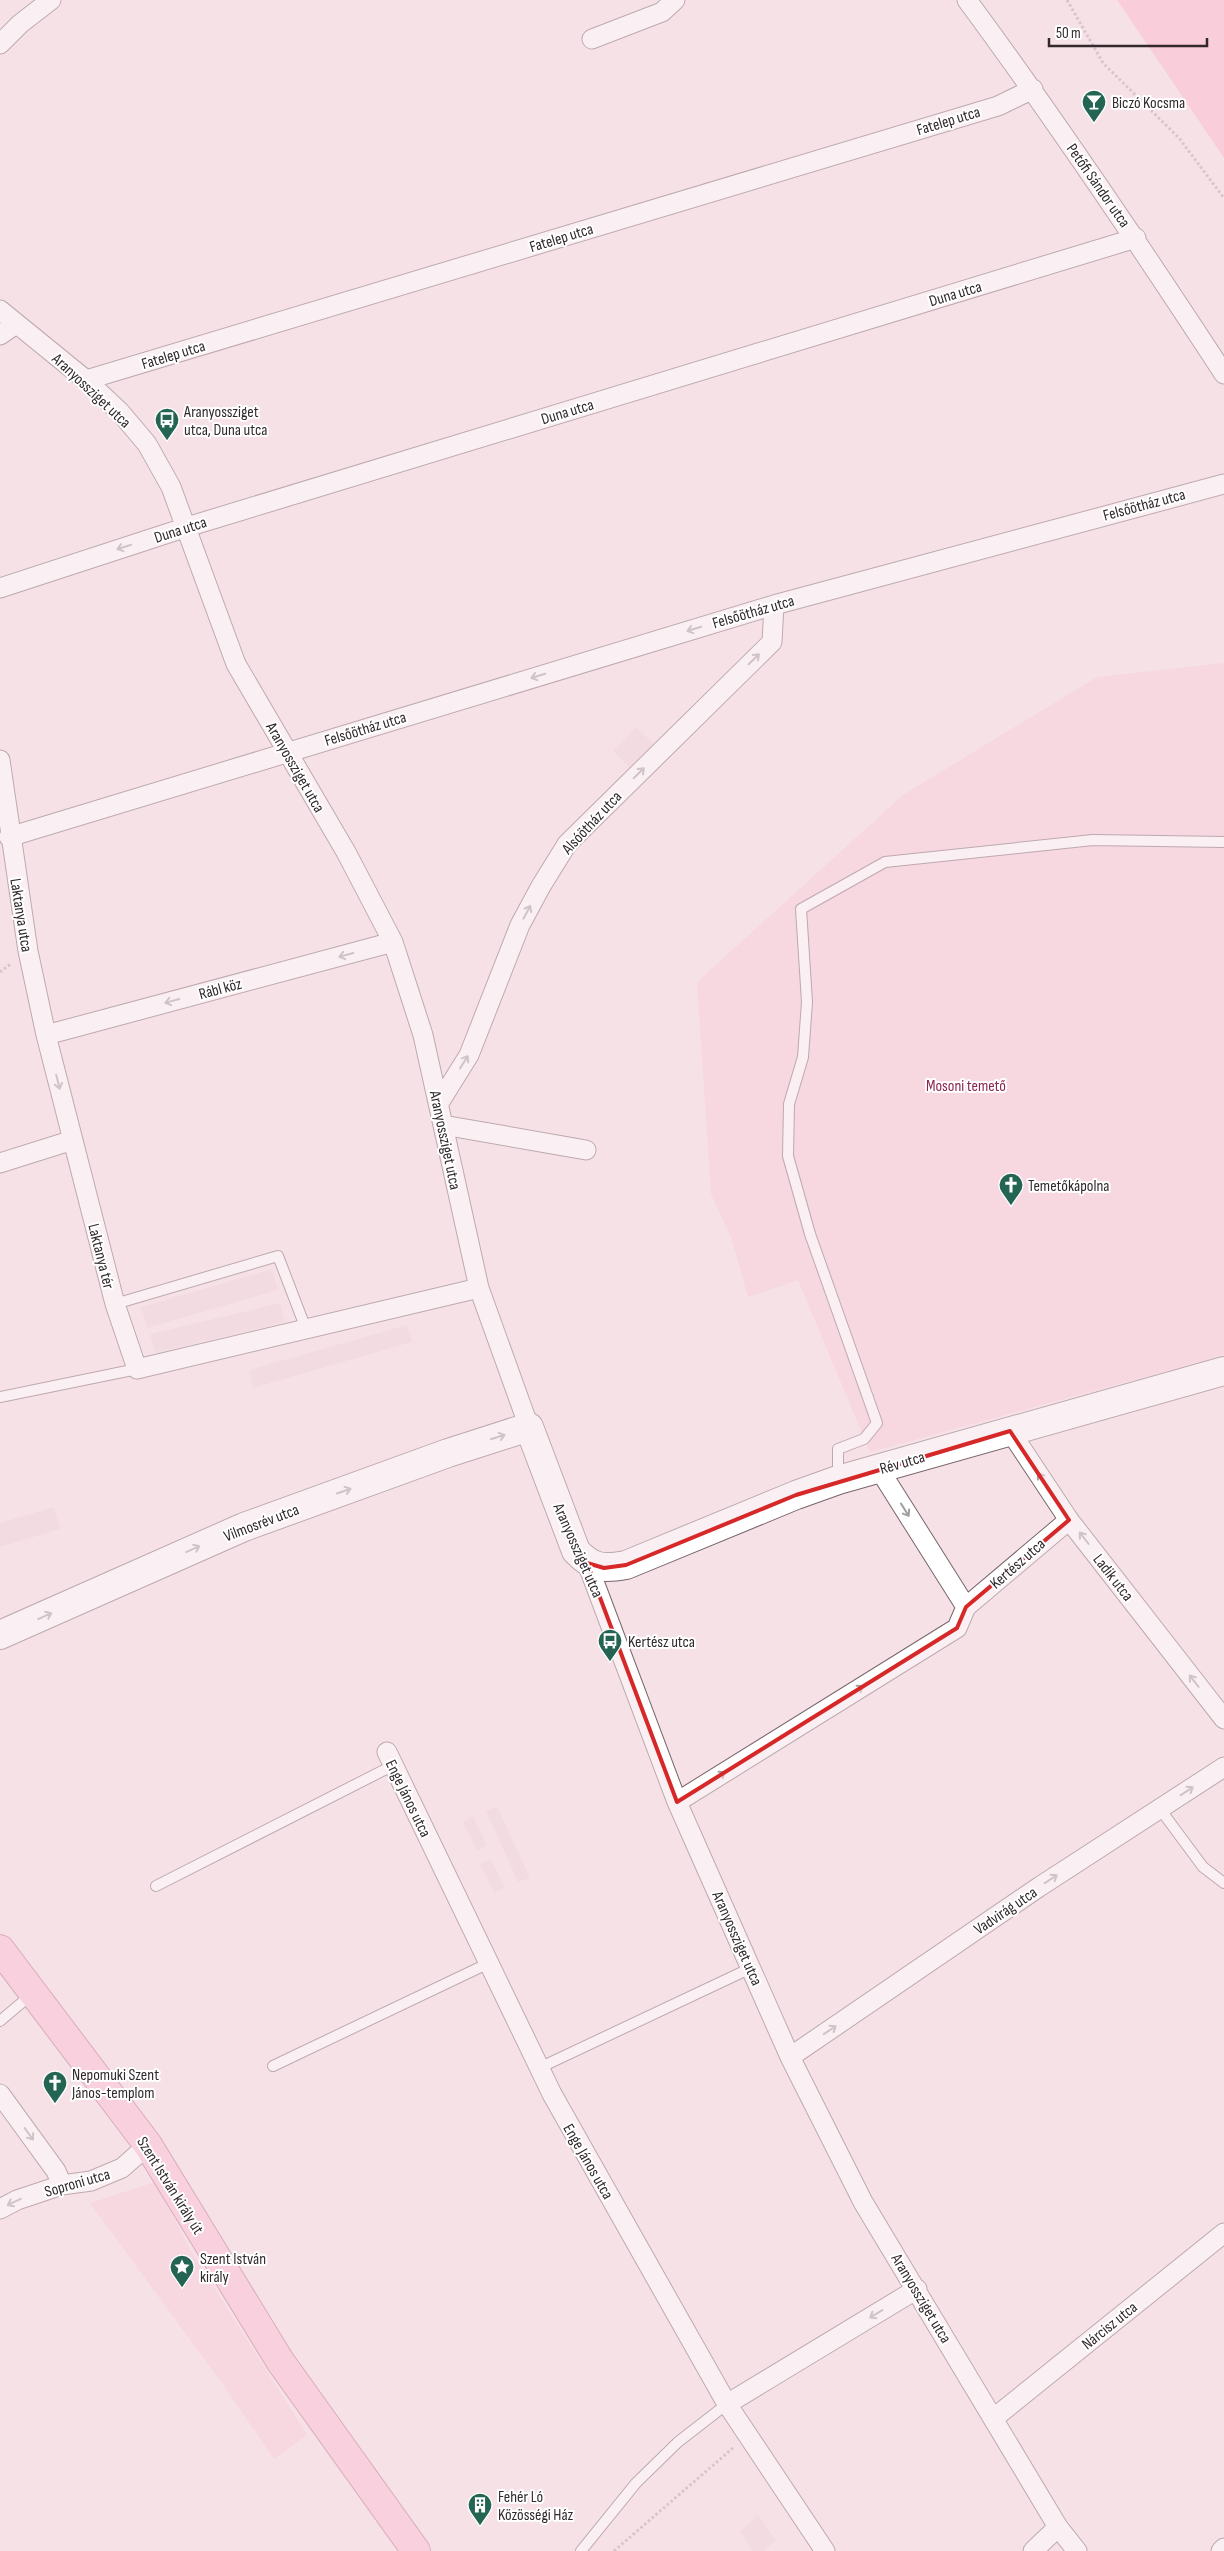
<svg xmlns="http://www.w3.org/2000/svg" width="1224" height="2551" font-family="'Sofia Sans Condensed',sans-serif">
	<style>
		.built { fill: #f0d3db }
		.green { fill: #f9c9d8 }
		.water { fill: #fdb4cb }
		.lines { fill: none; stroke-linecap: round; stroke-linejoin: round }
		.service-casing { stroke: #78656b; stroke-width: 12 }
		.minor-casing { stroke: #78656b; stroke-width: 21 }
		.secondary-casing { stroke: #78656b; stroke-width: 30 }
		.primary-casing { stroke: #b46b84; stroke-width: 30 }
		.path { stroke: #b3a3a8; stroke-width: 3; stroke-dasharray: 2.5 2.5; stroke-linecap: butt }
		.service { stroke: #fff; stroke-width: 10 }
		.minor { stroke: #fff; stroke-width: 19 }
		.secondary { stroke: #fff; stroke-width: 28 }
		.primary { stroke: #fcbcd2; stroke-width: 28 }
		.oneway { stroke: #a29fa0 }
		.marked { fill: none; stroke: #d62828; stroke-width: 4; stroke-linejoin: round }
		.labels { text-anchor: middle; stroke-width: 4; stroke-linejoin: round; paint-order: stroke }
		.poi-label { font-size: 16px; fill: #31292c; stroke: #fff; text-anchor: start }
		.street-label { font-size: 16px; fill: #31292c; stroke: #fff }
		.park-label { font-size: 16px; fill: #8b2451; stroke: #fff }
	</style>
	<rect width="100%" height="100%" fill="#f6e1e7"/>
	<path class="built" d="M636 727 654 744 630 768 613 751Z
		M272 1269 278 1290 147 1328 141 1307Z
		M280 1303 285 1322 155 1353 150 1334Z
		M407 1325 412 1342 253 1388 249 1370Z
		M54 1507 60 1529 0 1547V1523Z
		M497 1806 530 1878 518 1882 486 1811Z
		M473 1816 487 1845 477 1851 463 1822Z
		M491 1859 505 1888 494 1893 480 1864Z
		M758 2515 776 2540 764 2551H753L740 2532Z"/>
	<path class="green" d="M1224 663V1355L870 1452 798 1280 748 1297 732 1240 711 1194 697 982 903 795 1097 677Z
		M155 2182 190 2249 307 2435 274 2459 224 2386 90 2203Z"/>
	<path class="water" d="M1117 0H1224V158Z"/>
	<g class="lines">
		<defs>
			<path id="service" d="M115 1304 278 1256 306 1329
				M0 1397 137 1369
				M838 1479V1449L864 1439 877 1423 810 1234 788 1156 789 1104 803 1057 807 1002 801 909 885 862 1093 840 1224 842
				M1160 1809 1203 1867 1224 1883
				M156 1886 394 1765
				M0 2021 32 1994
				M273 2066 489 1963
				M539 2068 751 1968
				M581 2551 636 2483 678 2442 727 2404"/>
			<path id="minor" d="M967 0C1057 122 1141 247 1224 374
				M592 39 662 12 675 0
				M0 44 20 24 51 0
				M0 310 86 380 120 412 147 444 171 487 236 664 346 852 393 942 423 1035 479 1288 529 1427
				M0 335 16 324
				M86 380 998 106 1033 89
				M0 588 187 527 1136 238
				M0 760 28 951 46 1035 115 1304 137 1369 479 1288
				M9 837 774 605 1224 484
				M46 1035 393 942
				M439 1103 469 1055 520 925 541 886 567 844 772 642 774 605
				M443 1125 586 1150
				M0 1163 73 1140
				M1010 1431 1069 1520 1224 1719
				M879 1469 966 1607
				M587 1563 677 1802 790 2057 863 2202 1058 2527 1077 2551
				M387 1752 552 2094 727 2404 825 2551
				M677 1802 957 1628 966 1607 1069 1520
				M790 2057 1039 1887 1224 1767
				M0 2094 56 2171 62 2185
				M0 2209 17 2200 62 2185 91 2181 122 2168 148 2145
				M727 2404 917 2289
				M994 2418 1224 2233
				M1033 2551 1058 2527
				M1221 2551 1224 2548"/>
			<path id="secondary" d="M0 1635 244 1527 448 1453 529 1427 576 1551C593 1569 603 1569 626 1565L796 1495 838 1480 1224 1371"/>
			<path id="primary" d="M0 1949 148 2145 280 2361 416 2551"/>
		</defs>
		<use href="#service" class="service-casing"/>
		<use href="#minor" class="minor-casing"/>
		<use href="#secondary" class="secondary-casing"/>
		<use href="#primary" class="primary-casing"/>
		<path class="path" d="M1067 0 1103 63 1179 138 1224 198
			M0 972 12 963
			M614 2551 733 2448"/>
		<use href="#service" class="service"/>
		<use href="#minor" class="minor"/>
		<use href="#secondary" class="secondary"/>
		<use href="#primary" class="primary"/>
	</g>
	<defs><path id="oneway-shaft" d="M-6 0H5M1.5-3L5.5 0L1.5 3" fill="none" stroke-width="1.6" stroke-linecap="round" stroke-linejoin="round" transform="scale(1.25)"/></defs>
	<g class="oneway">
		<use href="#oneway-shaft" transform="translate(124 547) rotate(162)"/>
		<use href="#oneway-shaft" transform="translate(694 629) rotate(163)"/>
		<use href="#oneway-shaft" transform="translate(754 659) rotate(-44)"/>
		<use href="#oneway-shaft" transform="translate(538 676) rotate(163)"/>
		<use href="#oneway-shaft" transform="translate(639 773) rotate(-45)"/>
		<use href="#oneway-shaft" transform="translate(527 912) rotate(-62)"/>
		<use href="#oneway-shaft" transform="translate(346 955) rotate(165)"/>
		<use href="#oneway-shaft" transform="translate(172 1001) rotate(165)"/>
		<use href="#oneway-shaft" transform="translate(464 1062) rotate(-58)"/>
		<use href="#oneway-shaft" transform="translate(58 1082) rotate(76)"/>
		<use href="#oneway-shaft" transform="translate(498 1437) rotate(-18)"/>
		<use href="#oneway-shaft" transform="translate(1042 1479) rotate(-124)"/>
		<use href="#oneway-shaft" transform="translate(344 1491) rotate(-19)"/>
		<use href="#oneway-shaft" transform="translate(905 1510) rotate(58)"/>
		<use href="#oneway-shaft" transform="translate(1084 1538) rotate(-128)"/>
		<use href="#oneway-shaft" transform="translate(193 1549) rotate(-24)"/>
		<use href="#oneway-shaft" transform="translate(45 1616) rotate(-24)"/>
		<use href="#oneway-shaft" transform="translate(1194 1681) rotate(-128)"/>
		<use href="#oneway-shaft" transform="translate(857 1690) rotate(-32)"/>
		<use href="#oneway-shaft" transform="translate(719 1776) rotate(-32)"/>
		<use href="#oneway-shaft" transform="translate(1187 1791) rotate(-33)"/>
		<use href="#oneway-shaft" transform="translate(1051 1879) rotate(-33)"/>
		<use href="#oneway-shaft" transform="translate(830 2030) rotate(-34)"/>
		<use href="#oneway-shaft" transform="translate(29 2134) rotate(54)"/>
		<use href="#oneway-shaft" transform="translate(14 2202) rotate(155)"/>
		<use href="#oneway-shaft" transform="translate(876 2314) rotate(149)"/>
	</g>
	<path d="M0 0H1224V2551H0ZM1010 1431 1069 1520 966 1607 957 1628 677 1802 587 1563 604 1568 626 1565 796 1495Z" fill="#f6e1e7" fill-opacity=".55" fill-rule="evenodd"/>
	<path class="marked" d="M1010 1431 1069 1520 966 1607 957 1628 677 1802 587 1563 604 1568 626 1565 796 1495Z"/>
	<defs>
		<symbol id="bar-pin" viewBox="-11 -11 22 30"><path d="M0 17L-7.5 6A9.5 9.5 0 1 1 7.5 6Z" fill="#236452" stroke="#fff"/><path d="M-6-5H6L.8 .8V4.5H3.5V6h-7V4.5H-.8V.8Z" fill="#fff"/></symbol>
		<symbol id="bus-pin" viewBox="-11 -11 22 30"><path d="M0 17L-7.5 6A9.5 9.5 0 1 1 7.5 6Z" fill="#236452" stroke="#fff"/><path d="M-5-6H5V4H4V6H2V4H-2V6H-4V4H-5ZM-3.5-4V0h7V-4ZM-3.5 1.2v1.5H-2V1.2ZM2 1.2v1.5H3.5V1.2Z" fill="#fff"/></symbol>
		<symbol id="church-pin" viewBox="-11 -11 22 30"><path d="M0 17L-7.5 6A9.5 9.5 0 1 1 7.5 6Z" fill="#236452" stroke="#fff"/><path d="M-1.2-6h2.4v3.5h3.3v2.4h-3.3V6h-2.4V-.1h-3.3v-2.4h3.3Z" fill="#fff"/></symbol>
		<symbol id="sight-pin" viewBox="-11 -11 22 30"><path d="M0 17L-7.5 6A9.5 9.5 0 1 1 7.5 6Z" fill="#236452" stroke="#fff"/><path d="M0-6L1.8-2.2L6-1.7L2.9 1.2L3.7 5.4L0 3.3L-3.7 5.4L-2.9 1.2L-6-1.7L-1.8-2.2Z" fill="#fff"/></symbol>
		<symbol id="building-pin" viewBox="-11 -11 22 30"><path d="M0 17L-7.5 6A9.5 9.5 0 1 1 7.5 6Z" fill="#236452" stroke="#fff"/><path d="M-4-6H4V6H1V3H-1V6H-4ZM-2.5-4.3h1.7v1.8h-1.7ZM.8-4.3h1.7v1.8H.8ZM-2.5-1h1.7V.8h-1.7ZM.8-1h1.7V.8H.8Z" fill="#fff"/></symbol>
	</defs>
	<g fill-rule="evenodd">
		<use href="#bar-pin" x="1080" y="88" width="28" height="38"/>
		<use href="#bus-pin" x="153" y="406" width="28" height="38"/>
		<use href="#church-pin" x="997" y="1171" width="28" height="38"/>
		<use href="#bus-pin" x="596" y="1627" width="28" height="38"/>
		<use href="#church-pin" x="41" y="2069" width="28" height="38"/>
		<use href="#sight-pin" x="168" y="2253" width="28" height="38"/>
		<use href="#building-pin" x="466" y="2491" width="28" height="38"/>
	</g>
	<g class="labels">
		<g class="poi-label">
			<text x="1112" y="108">Biczó Kocsma</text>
			<text x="184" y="417">Aranyossziget<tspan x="184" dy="18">utca, Duna utca</tspan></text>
			<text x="1028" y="1191">Temetőkápolna</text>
			<text x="628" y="1647">Kertész utca</text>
			<text x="72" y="2080">Nepomuki Szent<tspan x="72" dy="18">János-templom</tspan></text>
			<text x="200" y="2264">Szent István<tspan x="200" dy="18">király</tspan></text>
			<text x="498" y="2502">Fehér Ló<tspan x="498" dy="18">Közösségi Ház</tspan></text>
		</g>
		<g class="street-label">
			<text transform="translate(948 120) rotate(-17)" y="6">Fatelep utca</text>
			<text transform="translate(1099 185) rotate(55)" y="6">Petőfi Sándor utca</text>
			<text transform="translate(561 237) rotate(-17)" y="6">Fatelep utca</text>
			<text transform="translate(955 293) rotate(-17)" y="6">Duna utca</text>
			<text transform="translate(173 354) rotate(-17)" y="6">Fatelep utca</text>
			<text transform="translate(92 390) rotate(43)" y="6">Aranyossziget utca</text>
			<text transform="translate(567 411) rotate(-17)" y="6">Duna utca</text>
			<text transform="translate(1144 504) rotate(-15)" y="6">Felsőötház utca</text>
			<text transform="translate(180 529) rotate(-18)" y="6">Duna utca</text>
			<text transform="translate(753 611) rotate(-16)" y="6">Felsőötház utca</text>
			<text transform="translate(365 728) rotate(-17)" y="6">Felsőötház utca</text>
			<text transform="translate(296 767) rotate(60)" y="6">Aranyossziget utca</text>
			<text transform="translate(591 822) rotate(-47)" y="6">Alsóötház utca</text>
			<text transform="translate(22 915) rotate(81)" y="6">Laktanya utca</text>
			<text transform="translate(220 988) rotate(-15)" y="6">Rábl köz</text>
			<text transform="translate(446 1140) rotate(78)" y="6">Aranyossziget utca</text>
			<text transform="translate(102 1256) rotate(76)" y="6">Laktanya tér</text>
			<text transform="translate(902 1462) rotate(-16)" y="6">Rév utca</text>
			<text transform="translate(261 1522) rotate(-21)" y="6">Vilmosrév utca</text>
			<text transform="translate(579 1550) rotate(66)" y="6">Aranyossziget utca</text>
			<text transform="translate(1017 1563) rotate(-41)" y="6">Kertész utca</text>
			<text transform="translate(1114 1577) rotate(52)" y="6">Ladik utca</text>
			<text transform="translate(409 1798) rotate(64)" y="6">Enge János utca</text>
			<text transform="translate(1005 1910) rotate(-34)" y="6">Vadvirág utca</text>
			<text transform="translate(738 1938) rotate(66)" y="6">Aranyossziget utca</text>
			<text transform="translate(589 2161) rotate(60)" y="6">Enge János utca</text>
			<text transform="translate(77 2182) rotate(-16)" y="6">Soproni utca</text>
			<text transform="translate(171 2185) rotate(58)" y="6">Szent István király út</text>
			<text transform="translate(922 2298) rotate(59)" y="6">Aranyossziget utca</text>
			<text transform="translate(1109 2325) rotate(-39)" y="6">Nárcisz utca</text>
		</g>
		<g class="park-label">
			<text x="966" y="1091">Mosoni temető</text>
		</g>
	</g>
	<path d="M1049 38v8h158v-8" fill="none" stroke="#31292c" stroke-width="2.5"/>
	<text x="1056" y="38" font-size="15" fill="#31292c" stroke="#ffffff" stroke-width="4" paint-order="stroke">50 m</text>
</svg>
